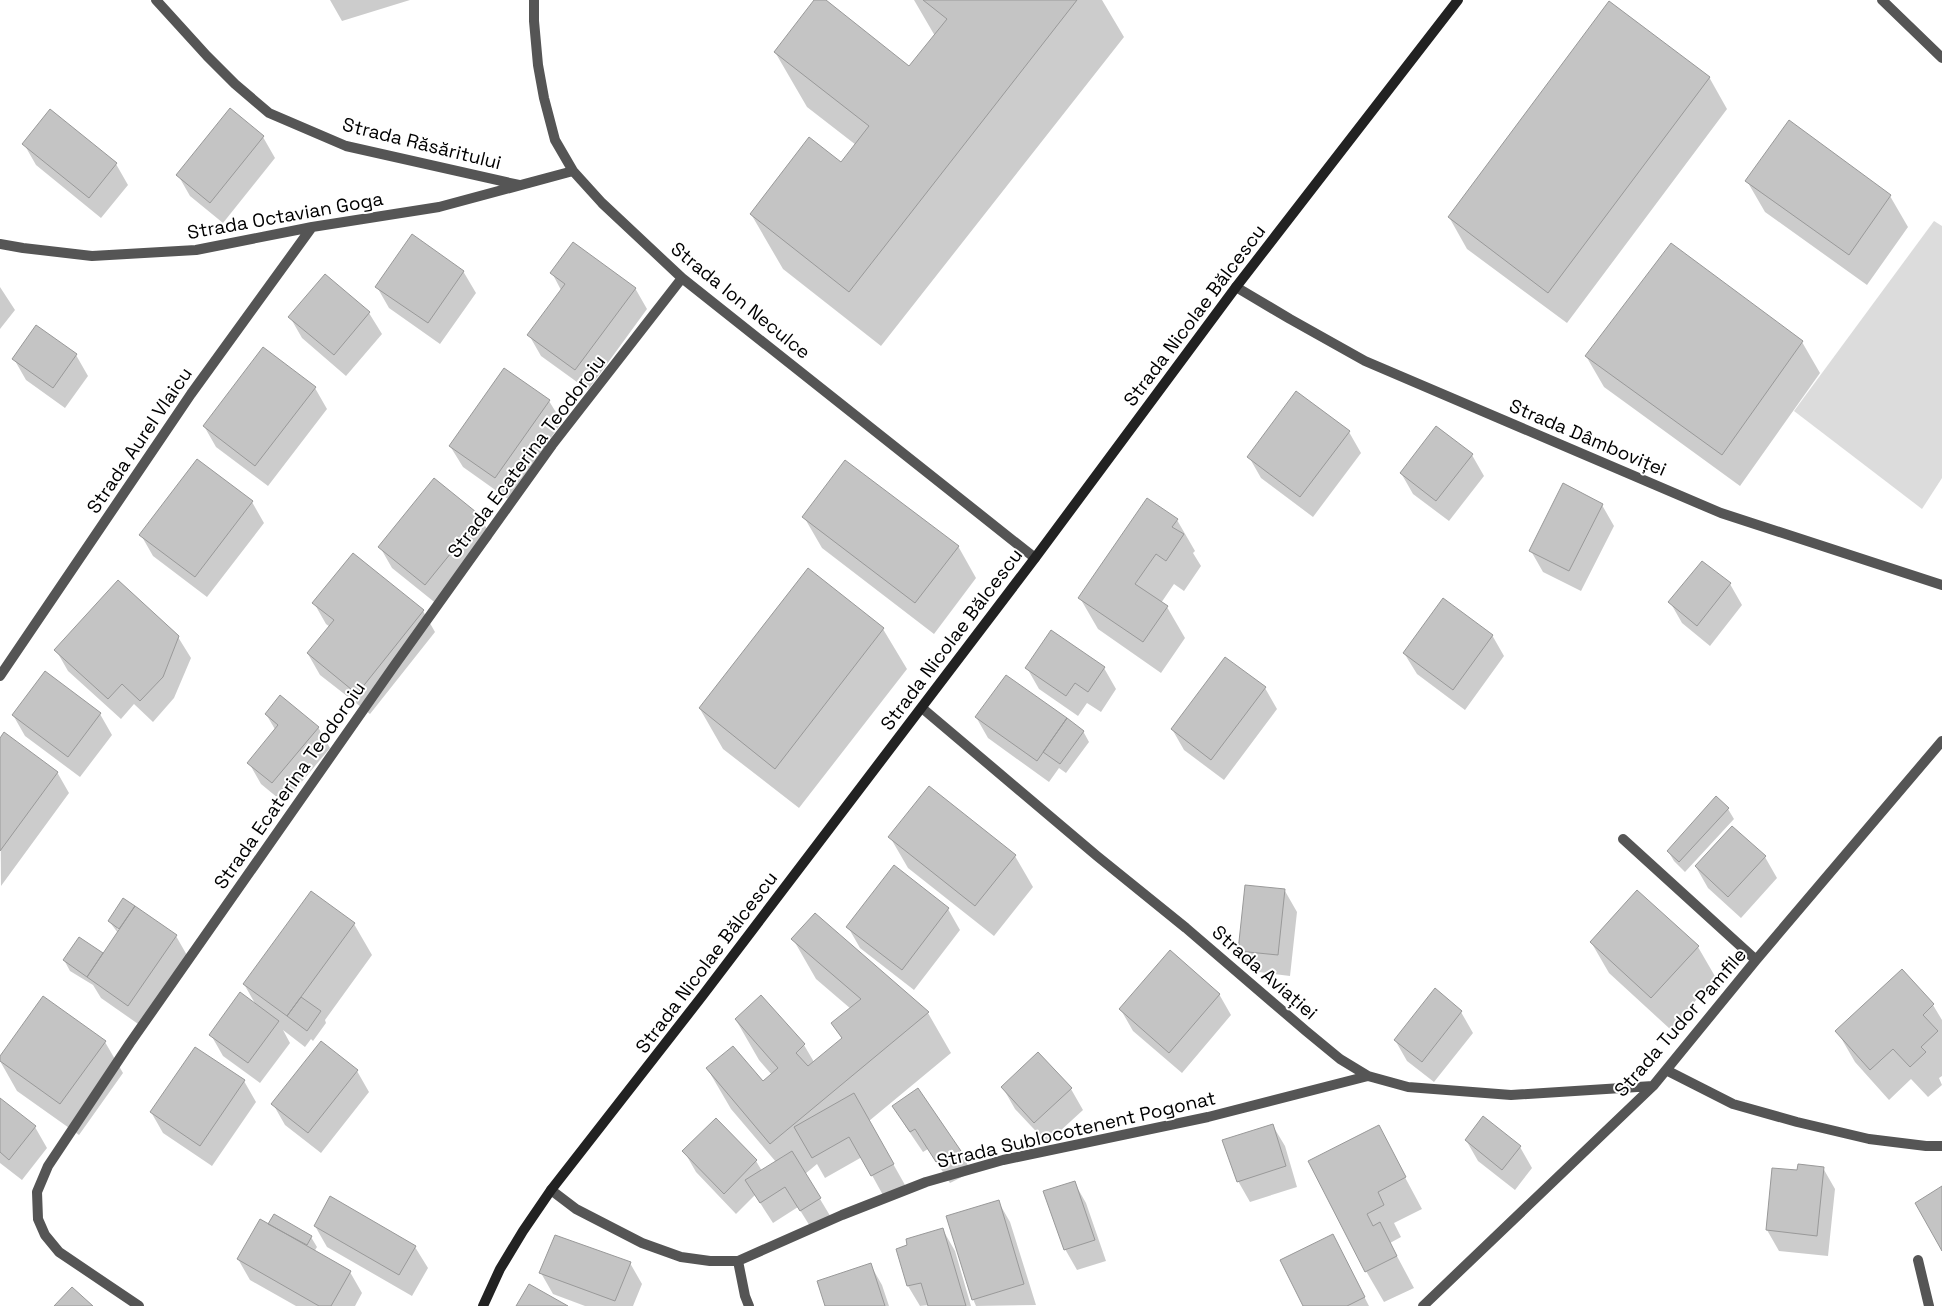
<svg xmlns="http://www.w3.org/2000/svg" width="1942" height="1306" font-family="'Space Grotesk',sans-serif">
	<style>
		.green { fill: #dcdcdc }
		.shadow { fill: #0003; fill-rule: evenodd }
		.building { fill: #c4c4c4; stroke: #999 }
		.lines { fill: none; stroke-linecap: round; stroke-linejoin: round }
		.street { stroke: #555; stroke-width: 10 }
		.secondary { stroke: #222; stroke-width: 10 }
		.labels { text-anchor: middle; stroke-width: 4; stroke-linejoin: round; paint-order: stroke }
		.street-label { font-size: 19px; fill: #000; stroke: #fff }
	</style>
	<rect width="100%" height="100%" fill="#fff"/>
	<path class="green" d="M1934 221 1942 226V478L1922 509 1794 411Z"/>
	<path class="shadow" d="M330 0H410L342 21Z
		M816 0H824L909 68 935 36 914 0H1102L1124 37 881 346 783 269 751 214 841 164 856 145 807 107 775 52Z
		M1709 77 1727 109 1567 323 1467 249 1449 217Z
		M263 137 275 158 223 223 190 196 178 175Z
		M24 144 116 164 128 185 101 218 36 165Z
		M1747 181 1890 196 1908 227 1867 285 1765 212Z
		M1671 245 1802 342 1820 373 1740 486 1604 387 1586 356Z
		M463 271 476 293 440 344 389 308 377 287Z
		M552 273 635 288 647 309 588 390 541 356 529 335 561 290Z
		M325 275 369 313 382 334 346 376 302 338 290 317Z
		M0 287 15 310 0 329Z
		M76 355 88 376 65 408 26 380 14 359Z
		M315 388 327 409 268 486 216 447 204 426Z
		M549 401 562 422 508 499 463 467 450 446Z
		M1349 432 1361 453 1313 517 1261 478 1249 457Z
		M1472 455 1484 476 1449 521 1413 494 1401 473Z
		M434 480 480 517 492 538 438 605 392 568 380 547Z
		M252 502 264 523 207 597 153 556 141 535Z
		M1602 505 1614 526 1581 591 1543 572 1531 551Z
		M804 517 958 546 976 578 934 634 822 548Z
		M1177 520 1195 551 1193 553 1201 566 1184 591 1174 584 1161 603 1167 607 1185 638 1161 673 1098 629 1080 598Z
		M353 554 423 611 435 632 370 714 320 675 308 654 330 627 326 624 314 603Z
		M808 570 883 629 907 669 799 808 723 749 700 709Z
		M1730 584 1742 605 1710 646 1682 623 1670 602Z
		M1052 632 1104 668 1116 689 1101 712 1087 703 1078 716 1039 689 1027 668Z
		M1492 635 1504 656 1465 710 1417 674 1404 653Z
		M178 637 191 658 174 698 153 722 134 704 121 719 68 671 56 650Z
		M46 673 100 714 112 735 80 777 25 736 13 715Z
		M1265 688 1277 709 1224 780 1184 750 1172 729Z
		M266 714 318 727 330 748 284 803 261 784 249 763 276 731Z
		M976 717 1083 731 1089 742 1066 773 1059 768 1049 782 988 738Z
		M0 740 57 772 69 793 1 886Z
		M1728 809 1734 819 1685 872 1674 861 1668 851Z
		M890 837 1015 856 1033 887 994 936 908 868Z
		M1765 857 1777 878 1741 918 1708 888 1696 867Z
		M1285 891 1297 912 1290 976 1251 971 1239 950Z
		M123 900 176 936 188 957 141 1026 101 998 93 985 70 971 64 960 79 938 103 955 118 933 109 921ZM115 924 121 930 119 932Z
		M948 909 960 930 914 990 860 948 848 927Z
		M815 914 928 1013 951 1053 869 1121 905 1185 884 1197 862 1157 825 1178 817 1164 805 1174 832 1219 813 1231 798 1207 773 1223 755 1195 736 1214 696 1172 684 1151 756 1161 762 1171 776 1162 731 1109 707 1068 763 1083 772 1075 759 1060 736 1020 761 997 804 1045 814 1062 842 1039 833 1023 851 1009 816 979 793 939Z
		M354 924 372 955 325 1020 326 1023 313 1041 311 1039 305 1047 283 1030 290 1043 260 1083 223 1056 211 1035 257 1007 244 984Z
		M1591 942 1698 947 1716 978 1670 1029 1609 973Z
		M1902 971 1933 1005 1942 1020V1076L1939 1078 1942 1085 1928 1097 1911 1079 1889 1100 1855 1062 1837 1031Z
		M1219 994 1231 1015 1182 1073 1133 1031 1121 1010Z
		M1461 1012 1473 1033 1434 1082 1407 1061 1395 1040Z
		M105 1042 123 1073 79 1135 17 1091 0 1061V1058Z
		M1038 1054 1071 1089 1083 1110 1047 1143 1015 1109 1003 1088Z
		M357 1071 369 1092 321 1153 285 1125 273 1104Z
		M244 1081 256 1102 212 1166 163 1133 151 1112Z
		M918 1090 960 1152 972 1172 950 1183 928 1149 923 1152 906 1127 894 1106Z
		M0 1100 35 1127 47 1148 22 1180 0 1163Z
		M1484 1118 1520 1147 1532 1168 1515 1190 1478 1161 1466 1140Z
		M1273 1126 1285 1146 1297 1187 1250 1202 1238 1181Z
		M1378 1127 1422 1209 1394 1223 1401 1237 1390 1243 1414 1288 1384 1302 1366 1271 1310 1161Z
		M1823 1168 1835 1189 1828 1256 1779 1251 1767 1230Z
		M1074 1182 1086 1203 1106 1261 1077 1270 1065 1249Z
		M998 1201 1010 1222 1036 1305 976 1306 973 1299Z
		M269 1225 311 1237 317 1247 314 1252 350 1272 362 1293 355 1306H296L250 1280 238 1259Z
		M315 1226 415 1247 428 1268 412 1296 327 1247Z
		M943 1230 955 1251 971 1306 929 1305 920 1306 908 1286 897 1249Z
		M1344 1257 1369 1306H1304Z
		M630 1263 642 1284 633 1306H585L553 1294 541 1273Z
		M870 1264 882 1285 889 1306H827Z"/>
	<path class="building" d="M814 0H826L909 66 947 19 923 0H1077L849 292 750 214 809 137 841 162 869 126 774 52Z
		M1609 1 1710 77 1548 293 1448 217Z
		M230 108 264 136 210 203 176 175Z
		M50 109 117 163 89 198 22 144Z
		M1789 120 1891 195 1849 255 1745 181Z
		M412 234 464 271 428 323 375 287Z
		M573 242 636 288 575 370 527 335 565 284 550 273Z
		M1671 243 1803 341 1722 455 1585 356Z
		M325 274 370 312 334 355 288 317Z
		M36 325 77 354 53 388 12 359Z
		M263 347 316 387 255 466 203 426Z
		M504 368 550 400 495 478 449 446Z
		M1296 391 1350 431 1300 497 1247 457Z
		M1436 426 1473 454 1436 501 1400 473Z
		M197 459 253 501 195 577 139 535Z
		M845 460 959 546 915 603 802 517Z
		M434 478 481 516 425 585 378 547Z
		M1563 483 1603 504 1569 571 1529 551Z
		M1147 498 1178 519 1172 527 1184 534 1166 561 1156 554 1135 584 1168 606 1143 642 1078 598Z
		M353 553 424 610 357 694 307 653 334 620 312 603Z
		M1702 561 1731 583 1697 626 1668 602Z
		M808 568 884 628 775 769 699 708Z
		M118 580 179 636 163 677 140 701 122 684 108 699 54 650Z
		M1443 598 1493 635 1453 690 1403 653Z
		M1051 630 1105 667 1088 692 1075 683 1066 696 1025 668Z
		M1225 657 1266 687 1211 760 1171 729Z
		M45 671 101 713 68 757 12 715Z
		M1006 675 1067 718 1037 761 975 717Z
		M280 695 319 727 272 783 247 763 278 725 265 714Z
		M1067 718 1084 731 1060 764 1043 752Z
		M4 732 58 772 0 851V738Z
		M929 786 1016 855 975 906 888 837Z
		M1716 796 1729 808 1679 862 1667 851Z
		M1732 826 1766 856 1728 897 1695 866Z
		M894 865 949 908 902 970 846 927Z
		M1245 885 1285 889 1278 955 1238 951Z
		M1637 890 1699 946 1651 998 1590 942Z
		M311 891 355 923 287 1016 243 984Z
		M123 898 135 906 119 929 108 921Z
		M135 906 177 935 128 1006 87 977Z
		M815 913 929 1012 770 1144 706 1068 733 1046 763 1081 778 1068 735 1019 761 995 805 1044 796 1053 808 1066 842 1038 831 1023 861 999 791 939Z
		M79 937 103 953 87 977 63 960Z
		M1170 950 1220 994 1169 1053 1119 1009Z
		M1902 969 1934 1004 1923 1015 1938 1031 1921 1047 1926 1052 1910 1067 1893 1049 1870 1070 1835 1031Z
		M1435 988 1462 1011 1422 1062 1394 1040Z
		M240 992 279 1021 248 1063 209 1035Z
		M43 996 106 1041 60 1104 0 1061V1056Z
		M301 997 321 1011 307 1031 287 1016Z
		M321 1041 358 1070 308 1133 271 1104Z
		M195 1047 245 1080 200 1146 150 1112Z
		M1038 1052 1072 1088 1034 1123 1001 1087Z
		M918 1088 961 1151 936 1162 915 1129 910 1132 892 1106Z
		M854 1093 894 1164 871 1176 849 1137 812 1158 794 1127Z
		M0 1098 36 1126 9 1160 0 1152Z
		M1483 1116 1521 1146 1502 1170 1465 1140Z
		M716 1118 757 1160 724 1194 682 1151Z
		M1273 1124 1286 1166 1237 1182 1222 1140Z
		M1379 1125 1406 1177 1378 1192 1384 1205 1367 1214 1373 1226 1380 1222 1397 1256 1365 1272 1308 1161Z
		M792 1151 821 1198 800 1211 785 1187 760 1203 745 1180Z
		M1798 1164 1824 1167 1817 1236 1766 1230 1772 1168 1797 1170Z
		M1075 1181 1095 1240 1064 1250 1043 1191Z
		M1942 1186V1251L1915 1203Z
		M330 1196 416 1246 399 1275 314 1226Z
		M999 1200 1024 1284 972 1300 946 1216Z
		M274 1214 312 1236 307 1245 268 1224Z
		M260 1219 351 1271 331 1306H319L237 1259Z
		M943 1228 966 1306H928L921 1283 907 1286 896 1249 907 1245 906 1239Z
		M1333 1234 1365 1297 1347 1306H1303L1280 1260Z
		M555 1235 631 1262 615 1301 539 1273Z
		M871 1263 885 1306H825L817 1281Z
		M529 1284 568 1306H516Z
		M72 1287 93 1306H54Z"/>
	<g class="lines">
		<path class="street" d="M156 0 207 56 235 84 269 113 346 146 519 185
			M534 0V21L538 65 544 98 555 140 573 171 602 203 682 278 1035 558
			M1882 0 1942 58
			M0 244 23 248 92 256 196 250 312 227 439 207 573 171
			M1236 287 1290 319 1365 361 1721 513 1942 585
			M0 676 191 394 312 227
			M922 708 1097 856 1186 928 1306 1031 1340 1059 1368 1076 1408 1087 1511 1095 1653 1086
			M1623 839 1756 960
			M1666 1070 1733 1104 1797 1122 1869 1139 1926 1146H1942
			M551 1190 576 1209 642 1243 681 1257 710 1261H738L842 1215 926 1182 1003 1160 1208 1117 1368 1076
			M1918 1260 1929 1306
			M738 1261 745 1296 749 1306
			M139 1306 59 1252 45 1235 38 1219 37 1192 48 1166 130 1043 394 666 552 445 682 278
			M1423 1306 1653 1086 1756 960 1942 741"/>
		<path class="secondary" d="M483 1306 500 1269 523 1231 551 1190 703 995 1035 558 1236 287 1458 0"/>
	</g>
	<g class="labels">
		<g class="street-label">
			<text transform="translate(422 143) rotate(14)" y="7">Strada Răsăritului</text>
			<text transform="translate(285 215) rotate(-10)" y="7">Strada Octavian Goga</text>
			<text transform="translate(741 300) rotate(39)" y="7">Strada Ion Neculce</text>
			<text transform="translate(1194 315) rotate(-53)" y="7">Strada Nicolae Bălcescu</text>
			<text transform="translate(1588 437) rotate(23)" y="7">Strada Dâmboviței</text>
			<text transform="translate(139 440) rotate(-56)" y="7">Strada Aurel Vlaicu</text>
			<text transform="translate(526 456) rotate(-53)" y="7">Strada Ecaterina Teodoroiu</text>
			<text transform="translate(951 639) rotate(-53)" y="7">Strada Nicolae Bălcescu</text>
			<text transform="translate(289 785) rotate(-55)" y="7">Strada Ecaterina Teodoroiu</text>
			<text transform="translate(706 962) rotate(-53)" y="7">Strada Nicolae Bălcescu</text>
			<text transform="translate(1265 972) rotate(41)" y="7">Strada Aviației</text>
			<text transform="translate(1680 1022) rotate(-49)" y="7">Strada Tudor Pamfile</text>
			<text transform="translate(1076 1129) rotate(-13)" y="7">Strada Sublocotenent Pogonat</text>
		</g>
	</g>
</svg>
